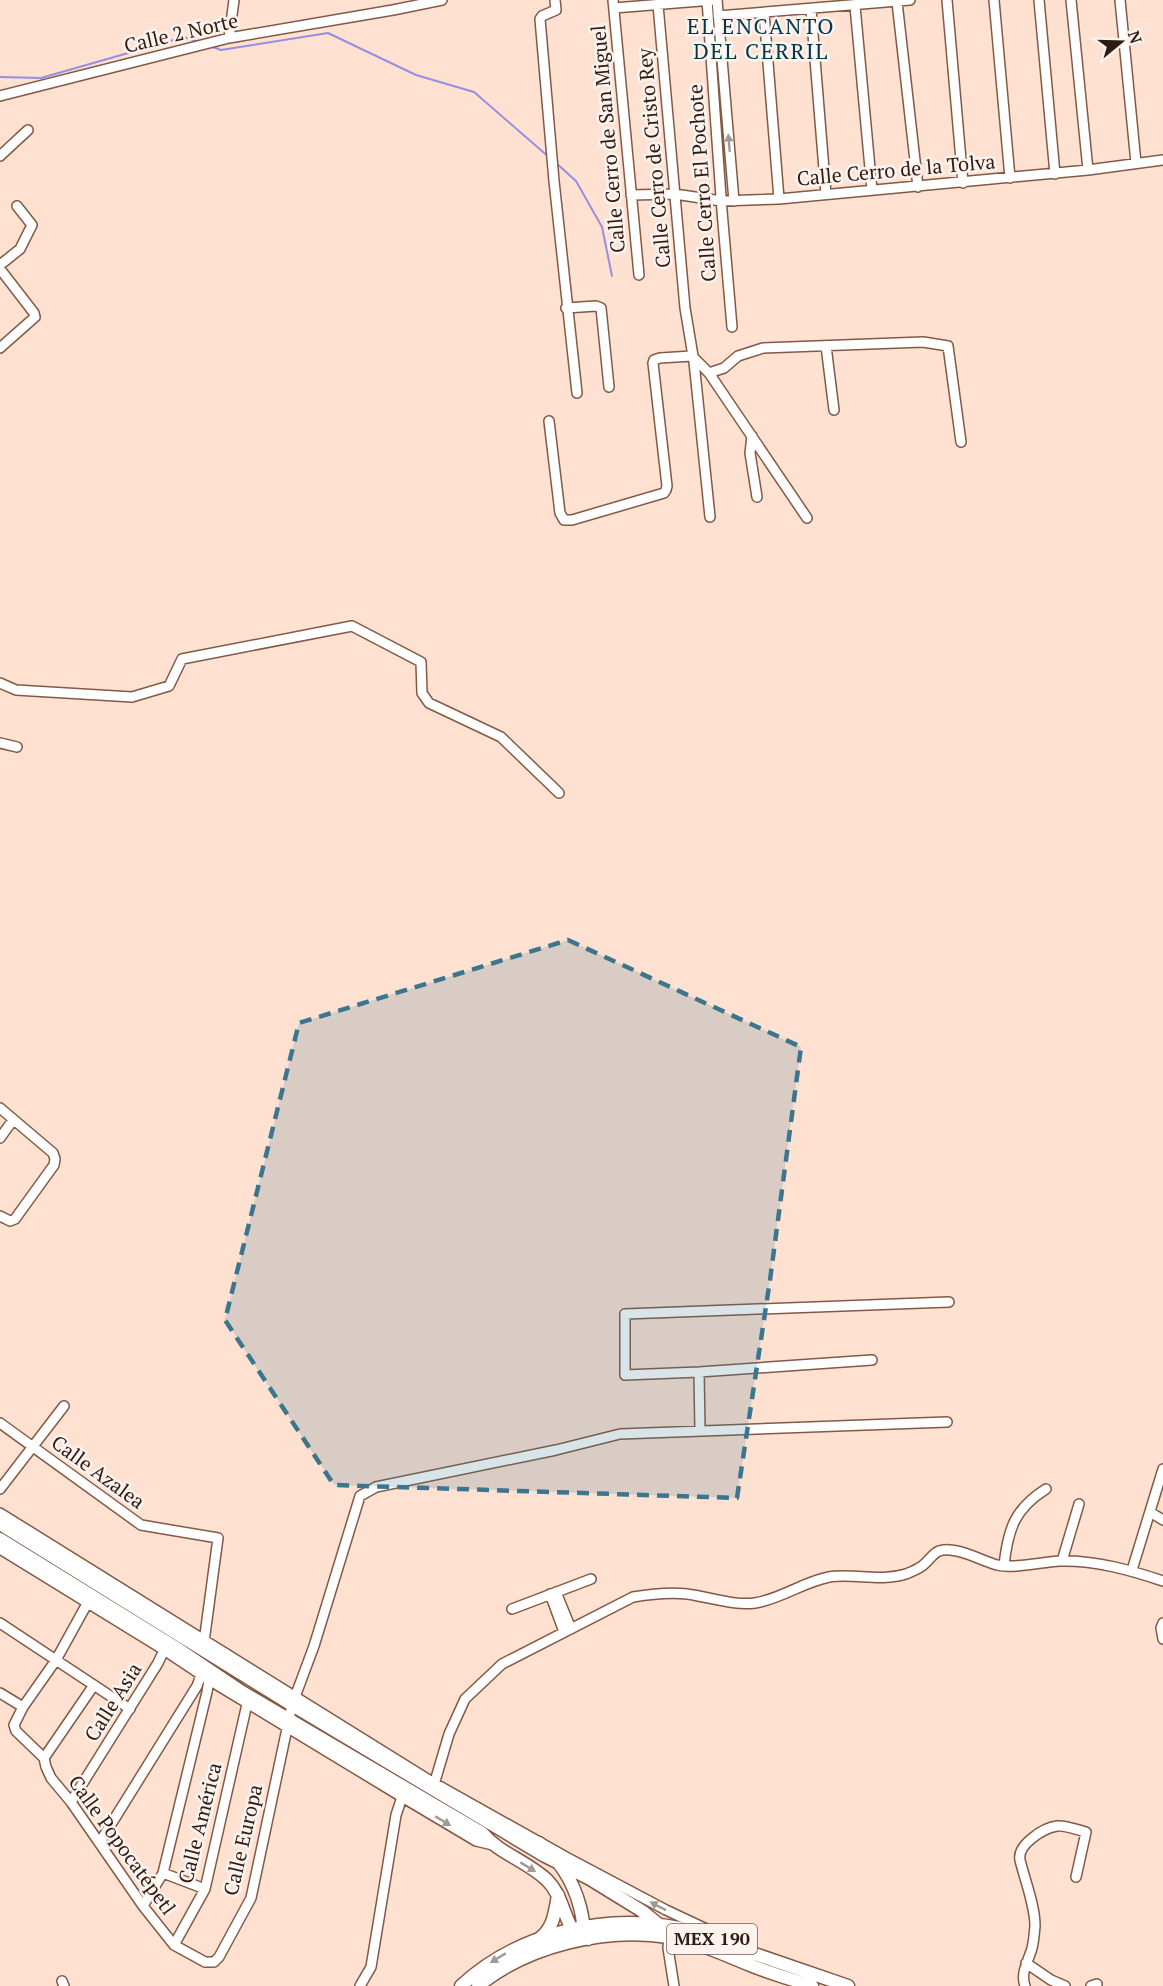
<svg xmlns="http://www.w3.org/2000/svg" width="1163" height="1986" font-family="'PT Serif',serif">
	<style>
		.lines { fill: none; stroke-linecap: round; stroke-linejoin: round }
		.stream { stroke: #978ee3; stroke-width: 2 }
		.minor-casing { stroke: #835944; stroke-width: 12 }
		.major-casing { stroke: #835944; stroke-width: 15 }
		.minor { stroke: #fff; stroke-width: 9 }
		.major { stroke: #fff; stroke-width: 12 }
		.oneway { fill: #a19995 }
		.marked { fill: #3b768e; fill-opacity: 0.2; stroke: #3b768e; stroke-width: 4.5; stroke-dasharray: 12 8; stroke-linejoin: round }
		.labels { text-anchor: middle; stroke-width: 5; stroke-linejoin: round; paint-order: stroke }
		.shield { fill: #fdf3ee; stroke: #6c5c55; stroke-width: 1.5 }
		.shield-label { font-size: 18px; font-weight: bold; fill: #2e1c14 }
		.street-label { font-size: 20px; fill: #2e1c14; stroke: #fdf3ee }
		.quarter-label { font-size: 22px; letter-spacing: 1.5px; fill: #023749; stroke: #fdf3ee }
	</style>
	<rect width="100%" height="100%" fill="#ffe1d2"/>
	<g class="lines">
		<path class="stream" d="M210 46 221 50 328 33 416 75 474 92 550 158
			M0 77 41 78 184 37 199 42
			M556 163 576 181 602 227 612 276"/>
		<defs>
			<path id="minor" d="M555 0 556 10 542 16 540 19 554 181 577 393
				M613 0 639 275
				M707 0 722 211 732 327
				M717 0 734 201
				M947 0 963 183
				M994 0 1010 178
				M1039 0 1055 174
				M1071 0 1088 170
				M1120 0 1136 163
				M897 2 918 187
				M658 5 685 308 694 362 710 517
				M855 6 872 190
				M614 8 713 0
				M811 10 826 194
				M764 13 779 199
				M718 16 910 0
				M229 38 234 0
				M0 96 229 38 393 10 442 0
				M0 156 28 130
				M631 195 675 194 721 201 779 199 1088 170 1163 160
				M0 265 20 249 32 225 17 206
				M0 269 34 313 35 317 0 348
				M566 308 596 306 601 308 609 387
				M826 346 834 410
				M709 373 724 368 738 356 763 348 923 342 948 346 961 442
				M549 421 560 513 564 520H572L664 493 666 490 667 486 653 363 654 360 660 358 692 356 709 373 807 518
				M752 436 750 453 757 497
				M0 683 16 690 132 697 169 686 182 659 352 626 421 662 422 693 429 703 501 737 559 793
				M0 743 17 747
				M0 1108 53 1153 55 1159 54 1165 15 1219 10 1221 0 1216
				M0 1138 13 1120
				M872 1360 699 1372 625 1375V1314L949 1302
				M699 1372 700 1431
				M0 1423 141 1525 218 1538 204 1642
				M0 1489 64 1406
				M1150 1512 1163 1520
				M0 1513 434 1783 566 1857 666 1910 730 1940
				M0 1549 164 1650 209 1680 402 1797 476 1841 493 1845
				M1062 1561 1079 1504
				M1004 1565C1008 1530 1014 1509 1046 1489
				M1132 1570 1163 1469
				M556 1592 571 1629
				M550 1594 564 1632
				M88 1602 56 1660 23 1707 14 1725 16 1731 44 1758 46 1767 51 1778 71 1802 143 1906 174 1945 205 1962H214L219 1957 251 1898 292 1705 314 1646 360 1496 376 1487 556 1450 620 1434 947 1422
				M512 1609 591 1579
				M0 1623 130 1709
				M1163 1623 1161 1628 1163 1639
				M0 1693 23 1707
				M44 1758 94 1685
				M433 1788 449 1734 465 1699 502 1664 633 1597C651 1594 669 1592 687 1594 709 1597 734 1606 755 1603 781 1599 803 1582 829 1577 854 1573 880 1582 906 1574 911 1572 918 1569 922 1566 928 1562 933 1553 939 1551 954 1545 982 1561 997 1565 1014 1569 1041 1562 1060 1561 1095 1560 1130 1570 1163 1581
				M71 1802 158 1663 164 1650
				M100 1842 197 1686 201 1675
				M163 1873 205 1889
				M143 1906 163 1873 207 1692 209 1680
				M669 1937 668 1948 674 1986
				M174 1945 205 1889 247 1704
				M1026 1963 1051 1980 1065 1986
				M62 1981 64 1986
				M360 1986 371 1967 396 1815 402 1797
				M1025 1986C1021 1974 1026 1966 1030 1954 1034 1946 1034 1934 1035 1926 1035 1905 1025 1881 1020 1860 1017 1845 1043 1828 1057 1826 1065 1825 1078 1830 1086 1832L1076 1877
				M1091 1986 1097 1984"/>
			<path id="major" d="M0 1524 292 1705 545 1856 590 1879 642 1911 658 1924
				M0 1539 175 1647 242 1692 482 1833C500 1854 527 1861 547 1880 563 1896 563 1917 575 1934L588 1939
				M539 1843C560 1860 573 1880 580 1907 582 1916 585 1926 581 1935
				M539 1939C554 1928 555 1912 558 1895
				M461 1986C518 1933 604 1913 679 1928L848 1986
				M478 1986C528 1945 606 1927 669 1937 699 1942 727 1956 755 1967 774 1974 793 1980 812 1986"/>
		</defs>
		<use href="#minor" class="minor-casing"/>
		<use href="#major" class="major-casing"/>
		<use href="#minor" class="minor"/>
		<use href="#major" class="major"/>
	</g>
	<defs><path id="oneway-solid" d="M-6-.8H1V-3.2L6.5 0L1 3.2V.8H-6Z" transform="scale(1.5)"/></defs>
	<g class="oneway">
		<use href="#oneway-solid" transform="translate(729 143) rotate(-95)"/>
		<use href="#oneway-solid" transform="translate(443 1821) rotate(31)"/>
		<use href="#oneway-solid" transform="translate(528 1867) rotate(31)"/>
		<use href="#oneway-solid" transform="translate(658 1906) rotate(-153)"/>
		<use href="#oneway-solid" transform="translate(498 1958) rotate(149)"/>
	</g>
	<path class="marked" d="M568 940 801 1047 770 1280 737 1498 334 1485 225 1320 299 1023Z"/>
	<g class="labels">
		<rect class="shield" x="667" y="1924" width="90" height="30" rx="4.5"/>
		<g class="shield-label">
			<text x="712" y="1945">MEX 190</text>
		</g>
		<g class="street-label">
			<text transform="translate(181 33) rotate(-13)" y="7">Calle 2 Norte</text>
			<text transform="translate(608 139) rotate(-95)" y="7">Calle Cerro de San Miguel</text>
			<text transform="translate(654 158) rotate(-95)" y="7">Calle Cerro de Cristo Rey</text>
			<text transform="translate(896 170) rotate(-5)" y="7">Calle Cerro de la Tolva</text>
			<text transform="translate(702 183) rotate(-94)" y="7">Calle Cerro El Pochote</text>
			<text transform="translate(98 1472) rotate(36)" y="7">Calle Azalea</text>
			<text transform="translate(113 1702) rotate(-58)" y="7">Calle Asia</text>
			<text transform="translate(200 1823) rotate(-76)" y="7">Calle América</text>
			<text transform="translate(243 1840) rotate(-77)" y="7">Calle Europa</text>
			<text transform="translate(122 1845) rotate(54)" y="7">Calle Popocatépetl</text>
		</g>
		<g class="quarter-label">
			<text x="761" y="34">EL ENCANTO<tspan x="761" dy="25">DEL CERRIL</tspan></text>
		</g>
	</g>
	<g transform="translate(1121 42) rotate(71)" stroke="#fdf3ee" stroke-width="4.5" paint-order="stroke">
	<path d="M0-4.5L10 22L0 15L-10 22Z" fill="#2e1c14"/>
	<text y="-9" font-size="16" font-weight="bold" text-anchor="middle" fill="#2e1c14">N</text>
	</g>
</svg>
